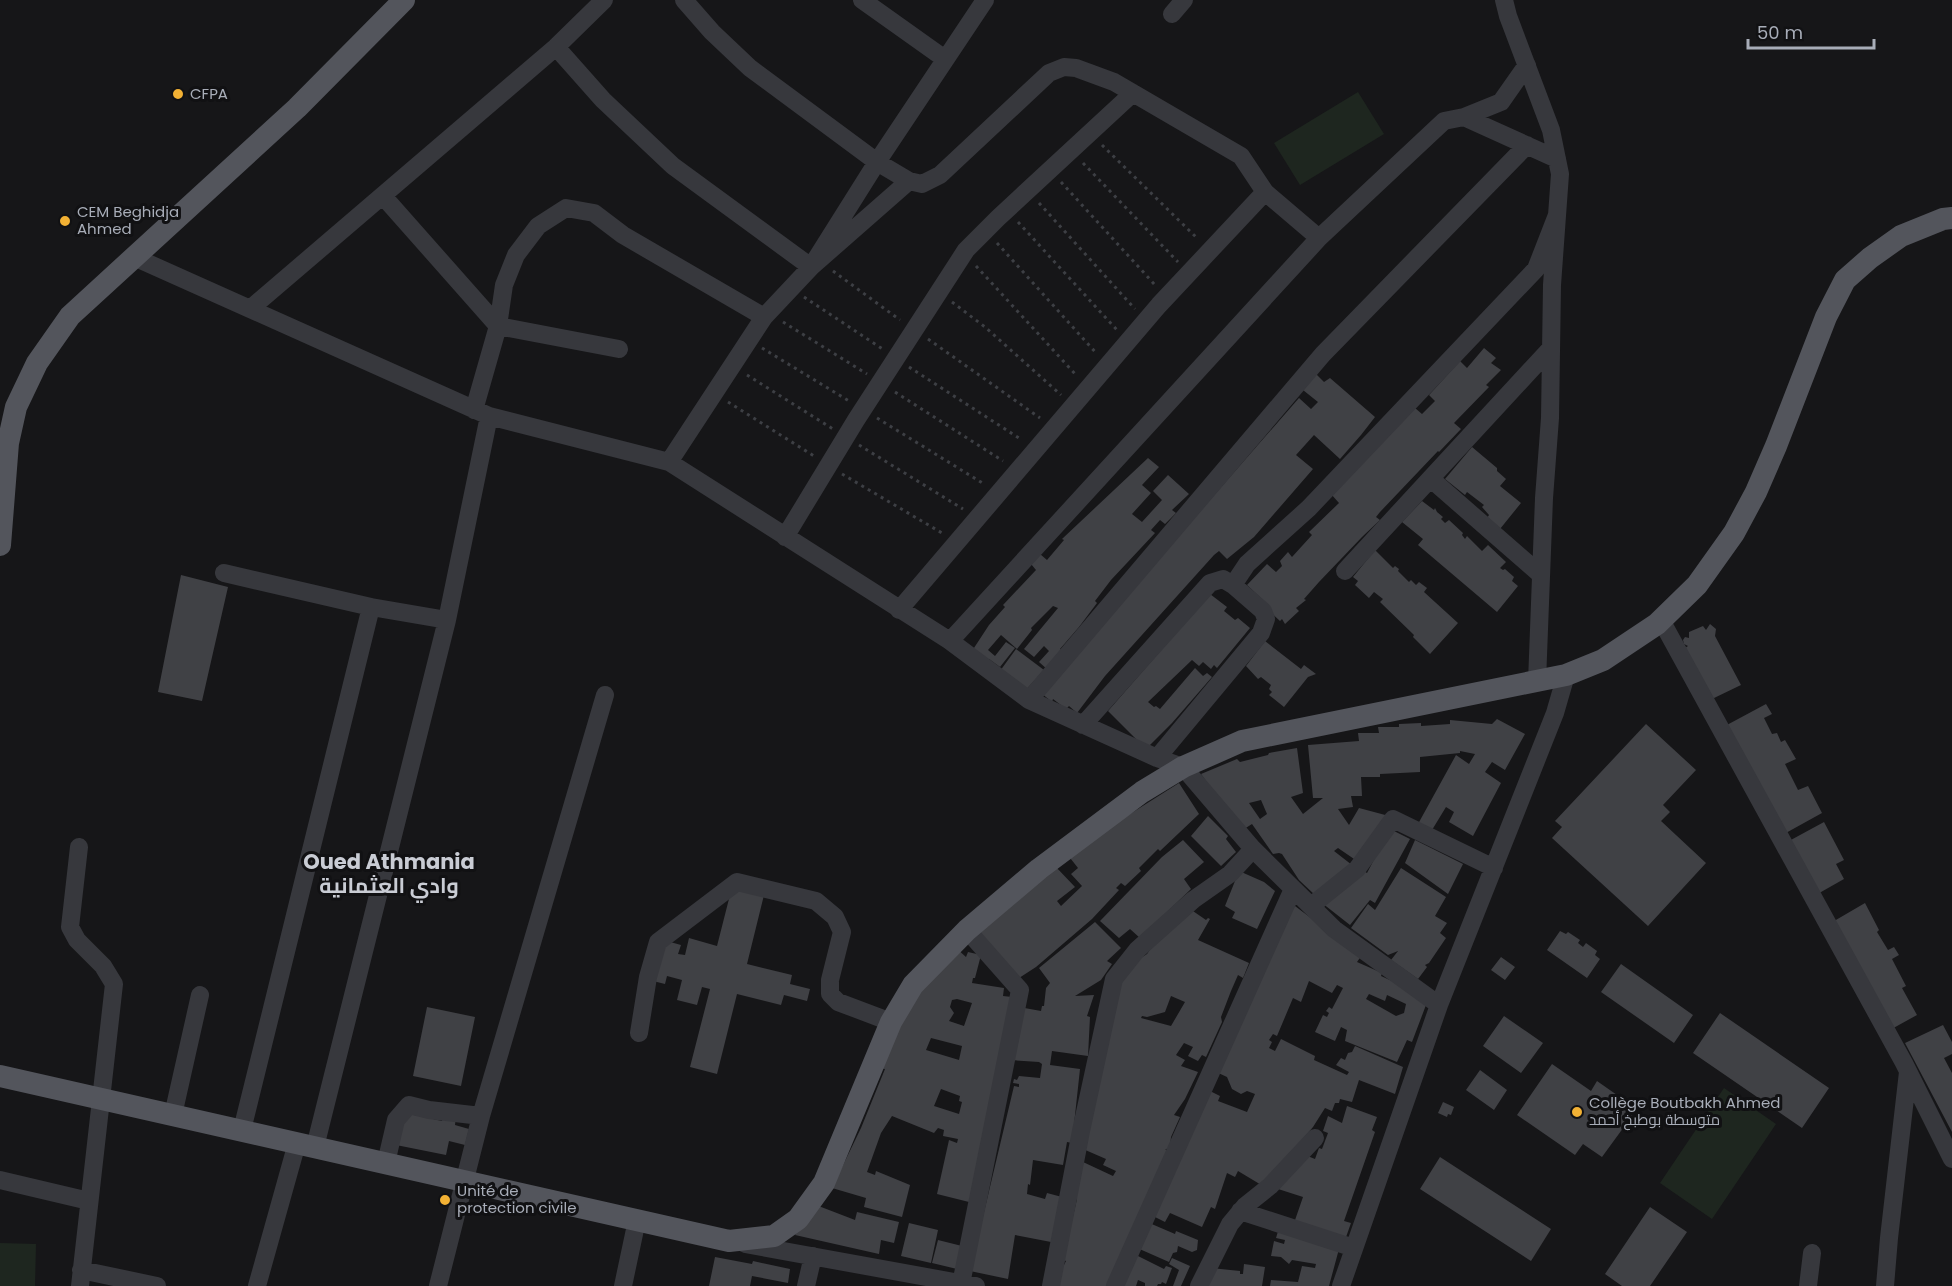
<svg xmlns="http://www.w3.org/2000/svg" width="1952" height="1286" font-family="Poppins,Cairo,sans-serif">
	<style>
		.green { fill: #1e261f }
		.building { fill: #404145; fill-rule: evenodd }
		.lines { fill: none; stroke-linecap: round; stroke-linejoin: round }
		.path { stroke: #3d3f44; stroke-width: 3; stroke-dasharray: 3 4.5; stroke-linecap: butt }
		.minor { stroke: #37383d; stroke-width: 18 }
		.major { stroke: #53555c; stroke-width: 22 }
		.poi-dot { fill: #f2b134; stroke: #111113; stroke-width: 2 }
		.labels { text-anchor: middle; stroke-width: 6; stroke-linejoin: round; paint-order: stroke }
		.poi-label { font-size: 15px; fill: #a8adb8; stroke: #111113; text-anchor: start }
		.district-label { font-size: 21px; font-weight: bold; fill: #c9ccd4; stroke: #111113 }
	</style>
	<rect width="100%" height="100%" fill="#161618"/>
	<path class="green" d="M1358 92 1384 134 1300 185 1274 143Z
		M1724 1088 1776 1124 1712 1219 1660 1183Z
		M0 1243 36 1244 35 1286H0Z"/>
	<path class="building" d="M1484 348 1496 358 1491 363 1501 370 1486 385 1489 387 1454 423 1461 429 1439 452 1438 451 1380 512 1376 517 1380 520 1362 537 1319 582 1304 599 1306 600 1296 608 1299 611 1285 624 1282 619 1280 621 1264 606 1266 603 1247 585 1267 564 1276 572 1282 566 1280 561 1288 552 1292 557 1312 535 1309 532 1339 503 1331 494 1415 408 1422 414 1435 401 1429 395 1460 361 1467 368Z
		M1316 374 1324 382 1330 378 1375 417 1361 435 1340 459 1314 435 1296 455 1313 469 1254 537 1227 559 1219 551 1214 555 1105 676 1077 713 1069 706 1066 709 1053 699 1052 702 1041 693 1299 398 1311 409 1318 402 1303 390Z
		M1472 447 1497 468V471L1506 479 1500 486 1521 503 1500 529 1487 518 1489 515 1482 507 1484 505 1467 492 1465 495 1445 479Z
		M1148 458 1159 467 1142 485 1151 493 1132 514 1142 522 1162 500 1153 491 1168 475 1189 494 1172 510 1176 513 1165 524 1160 520 1151 530 1155 533 1111 580 1095 601 1097 603 1079 627 1060 649 1064 652 1048 670 1039 662 1049 651 1044 646 1034 657 1024 649 1058 608 1053 606 1031 628 1032 630 1017 649 1001 635 988 650 995 656 1006 642 1015 648 1000 667 989 659 986 662 972 651 989 625 1005 607 1003 605 1036 570 1031 564 1040 554 1047 560 1064 540 1062 539Z
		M1422 501 1434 510 1435 508 1437 512 1443 517 1441 519 1445 523 1449 520 1463 533 1462 535 1465 539 1467 536 1482 551 1488 545 1506 562 1500 568 1503 570 1505 569 1514 577 1512 581 1518 586 1497 612 1418 545 1423 539 1402 522Z
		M1375 550 1393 568 1395 566 1399 569 1398 571 1409 582 1411 580 1416 585 1419 582 1427 588 1424 592 1458 623 1430 654 1413 637 1414 635 1380 602 1383 599 1374 592 1369 598 1355 585 1358 581 1353 577Z
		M181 575 228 587 202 701 158 692Z
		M1210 594 1227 607 1224 611 1235 620 1238 618 1250 628 1217 668 1214 665 1211 669 1203 662 1199 666 1192 660 1148 702 1154 707 1156 706 1160 709 1195 668 1203 676 1207 673 1212 677 1172 723 1146 749 1108 711Z
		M1710 624 1716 629 1715 636 1741 685 1712 699 1685 648 1688 646 1684 644 1683 640 1685 637 1689 638V632L1703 626 1706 630Z
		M1265 641 1301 669 1304 665 1316 674 1308 677 1284 707 1269 695 1272 692 1269 689 1271 685 1261 677 1258 679 1246 666Z
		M1016 649 1044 670 1024 692 1000 671Z
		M1766 704 1772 714 1764 718 1772 734 1777 733 1781 742 1785 740 1796 759 1785 764 1798 790 1808 786 1822 813 1784 834 1725 726Z
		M1497 719 1525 734 1505 770 1492 762 1485 772 1501 783 1473 836 1449 822 1454 812 1446 807 1432 830 1418 824 1456 755 1469 764 1475 754 1460 751V753L1420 757V772L1380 774V777H1361L1362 796H1351L1353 807 1338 809 1349 825 1359 808 1389 816 1357 861 1338 848 1334 851 1352 865 1316 896 1299 880 1282 854 1279 853 1273 854 1252 824 1241 831 1201 774 1237 759 1240 762 1268 755 1269 753 1297 748 1303 793 1291 797 1303 814 1323 798H1313L1308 745 1359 741 1358 733H1379L1378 727H1399V724L1421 723V726L1450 724V720L1492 724ZM1261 800 1267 814 1260 819 1249 803Z
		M1646 724 1696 770 1663 805 1670 812 1661 821 1706 863 1648 926 1552 838 1562 827 1555 821Z
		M1179 783 1199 814 1160 851 1158 849 1139 868 1141 871 1125 886 1121 883 1116 888 1119 890 1092 919 1036 967 1016 980 970 933 1055 866 1075 887 1057 901 1061 906 1082 886 1071 874 1078 868 1067 854Z
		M1208 816 1228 836 1226 839 1236 852 1221 866 1191 836Z
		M1824 822 1844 860 1836 864 1844 879 1814 896 1789 841Z
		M1390 829 1410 839 1375 903 1370 900 1350 925 1322 903 1360 869 1367 873Z
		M1183 840 1204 862 1184 879 1191 889 1140 938 1130 929 1119 938 1100 921 1162 857Z
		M1415 840 1463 864 1448 894 1405 863Z
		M1401 868 1446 897 1435 916 1447 923 1440 933 1446 938 1429 963 1425 965 1427 967 1418 979 1391 960 1398 951 1388 955 1351 928 1368 904 1375 910Z
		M1239 871 1264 882 1275 891 1257 929 1232 918 1235 912 1225 906Z
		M732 887 764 895 747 964 792 975 790 984 810 989 807 1001 784 995 781 1005 737 994 717 1074 690 1067 710 989 702 987 697 1005 677 1000 682 980 667 976 665 984 653 981 663 940 681 945 678 954 685 955 689 938 717 946Z
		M1865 903 1879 930 1877 932 1888 950 1894 947 1899 955 1892 959 1906 986 1902 988 1917 1015 1888 1031 1829 924Z
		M1295 906 1336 937 1364 952 1357 962 1382 973 1381 976 1392 981 1426 1005 1412 1042 1407 1040 1397 1062 1345 1041 1347 1030 1341 1027 1335 1041 1315 1032 1323 1015 1327 1017 1329 1013 1326 1011 1329 1007 1332 1009 1343 988 1337 985 1332 993 1309 981 1301 1002 1293 998 1277 1036 1273 1034 1269 1040 1272 1042 1269 1048 1275 1051 1281 1039 1315 1056 1314 1060 1347 1075 1349 1072 1336 1065 1341 1058 1345 1060 1348 1053 1352 1052 1355 1046 1403 1067 1395 1094 1359 1080 1352 1102 1340 1099 1339 1103H1335L1332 1111 1325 1108 1313 1127 1263 1186 1238 1171 1235 1177 1227 1173 1215 1209 1211 1207 1202 1227 1170 1213 1165 1222 1151 1215 1206 1089 1220 1096 1218 1101 1247 1112 1255 1094 1247 1091 1241 1094 1232 1089 1227 1077 1214 1071 1274 936ZM1369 994 1385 1001 1387 995 1406 1004 1404 1013 1396 1016 1366 999Z
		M1190 909 1206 920 1208 918 1210 919 1198 940 1249 963 1243 978 1238 975 1231 991 1221 1017 1222 1022 1206 1057 1202 1055 1198 1061 1188 1056 1193 1047 1184 1043 1176 1055 1185 1060 1181 1066 1198 1072 1185 1099 1174 1115 1180 1117 1171 1137 1170 1147 1165 1150H1167L1111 1286H1057L1060 1263 1064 1265 1066 1261 1063 1260 1077 1199 1072 1198 1083 1162 1113 1176 1116 1171 1103 1165 1106 1159 1083 1149 1120 986 1133 963 1147 954 1156 941ZM1171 996 1185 1002 1171 1026 1141 1018 1142 1016 1147 1017 1165 1012Z
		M1095 922 1121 948 1107 961 1112 964 1101 980 1075 996 1094 995 1087 1016 1090 1017 1088 1056 1052 1051 1050 1065 1080 1069 1072 1143 1067 1142 1063 1165 1033 1160 1030 1185 1028 1184 1027 1194 1045 1199 1047 1193 1062 1197 1051 1242 1015 1235 1008 1279 970 1271 1014 1086 1019 1087V1084L1013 1083 1014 1079 1017 1080 1019 1076 1040 1078 1042 1064 1039 1062 1010 1060 1019 1007 1041 1011 1042 1006H1044L1046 988 1050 983 1039 968Z
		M1560 931 1566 934 1568 932 1580 940 1578 943 1583 947 1586 943 1597 951 1595 955 1600 959 1587 978 1547 950Z
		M956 948 966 957 968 952 981 955 975 978H973L972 983 1004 988 1003 996 1012 997 973 1203 937 1194 949 1140 957 1143 958 1139 943 1136 944 1130 938 1128 934 1133 892 1116 881 1133 867 1172 875 1175 876 1171 910 1185 902 1217 864 1207 866 1198 832 1188 861 1128 885 1069 879 1068 890 1043 923 987ZM957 999 972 1003 964 1026 949 1021 954 1013 950 1007 952 1000ZM931 1038 962 1046 959 1060 926 1050ZM941 1089 960 1096 959 1101 962 1102 959 1114 934 1106Z
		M1501 957 1515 967 1505 980 1491 970Z
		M1621 964 1693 1015 1674 1043 1601 992Z
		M427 1007 475 1017 461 1086 413 1076Z
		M1720 1013 1829 1088 1802 1128 1693 1053Z
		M1504 1016 1543 1043 1521 1073 1483 1046Z
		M1943 1025 1952 1042V1054L1944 1058 1952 1073V1132L1905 1043Z
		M1552 1064 1591 1091 1597 1081 1637 1109 1602 1157 1583 1144 1575 1155 1517 1115Z
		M1480 1070 1507 1090 1494 1110 1466 1090Z
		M1443 1102 1454 1107 1451 1115 1448 1114 1447 1117 1438 1113Z
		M1347 1106 1377 1117 1372 1130 1375 1132 1344 1221 1351 1223 1345 1240 1294 1223 1303 1197 1275 1188 1305 1155 1315 1159 1319 1148 1322 1149 1328 1133 1323 1131 1328 1116 1342 1123Z
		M410 1114 442 1121 444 1114 456 1116 455 1125 469 1129 465 1145 449 1141 446 1155 396 1145 403 1116Z
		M1440 1157 1551 1229 1531 1261 1420 1189Z
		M816 1205 855 1220 857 1212 899 1222 894 1243 881 1240 879 1254 795 1235Z
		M1650 1207 1687 1232 1650 1286H1622L1605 1274Z
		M1147 1222 1175 1234 1176 1231 1198 1240 1197 1250 1192 1252 1178 1246 1177 1252 1173 1253 1169 1262 1135 1247Z
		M909 1223 938 1230 931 1263 901 1256Z
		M1279 1228 1339 1249 1329 1286H1270L1271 1280 1298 1282 1302 1266 1315 1268 1316 1264 1292 1260 1289 1264 1281 1257 1271 1256 1274 1241 1284 1244 1285 1240 1276 1238Z
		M938 1240 962 1246 957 1269 932 1263Z
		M1134 1254 1164 1269 1166 1266 1172 1268 1166 1284 1162 1282 1161 1284H1158L1157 1286H1145V1283L1138 1280 1136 1286H1124Z
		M715 1257 752 1264 753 1261 790 1269 788 1283 752 1276 750 1286H709Z
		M1172 1258 1190 1266 1181 1286H1173L1179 1270 1169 1264Z
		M1244 1264 1265 1267 1262 1286H1208L1211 1268 1240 1271V1274H1243Z"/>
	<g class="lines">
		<path class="path" d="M1102 145 1198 239
			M1083 163 1178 262
			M1061 182 1156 286
			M1039 203 1135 309
			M1018 222 1117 330
			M997 243 1097 354
			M976 266 1077 376
			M833 271 900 320
			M804 297 884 350
			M952 302 985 327 1061 395
			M783 322 867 374
			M928 339 1040 418
			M762 348 849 401
			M909 367 1022 440
			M747 375 833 429
			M895 392 1003 461
			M728 402 814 456
			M877 418 984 484
			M859 445 963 509
			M842 474 942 533"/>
		<path class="minor" d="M684 0 712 32 750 68 877 162 909 181 922 184 940 175 1049 73 1064 67 1076 68 1114 82 1241 156 1265 192 1319 238
			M862 0 945 59
			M1504 0 1508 16 1551 130 1560 174 1552 285 1550 418 1544 498 1537 682
			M1172 14 1184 0
			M556 47 603 100 673 166 811 267 909 181
			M1464 117 1557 159
			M383 196 498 326 619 349
			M134 257 489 416 669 462 950 641 1029 700 1157 758 1183 767 1253 849 1334 929 1439 1005
			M250 309 556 47 604 0
			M474 410 498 326 504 285 516 255 538 226 566 208 594 213 623 235 764 317
			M669 462 764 317 811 267 877 162 985 0
			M1431 479 1541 575
			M785 537 856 420 966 250 998 218 1133 93
			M1345 571 1551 348
			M224 573 371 607 447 620 315 1147
			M899 610 1159 305 1265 192
			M447 620 489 416
			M1661 620 1904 1063 1952 1159
			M950 641 1319 238 1444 121 1464 117 1501 102 1527 65
			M1029 700 1323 354 1527 145
			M1083 725 1210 583 1223 579 1233 585 1247 564 1309 508 1536 269 1557 215
			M1157 758 1261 633 1266 619 1263 611 1233 585
			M79 847 70 927 77 940 103 966 114 984 80 1286
			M1311 906 1357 869 1393 819 1494 868
			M639 1033 648 977 658 942 737 882 816 901 835 917 842 932 830 980V994L838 1002 891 1022
			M173 1115 200 995
			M242 1130 371 607
			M386 1163 396 1120 409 1105 429 1110 481 1116
			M0 1180 89 1201
			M1240 1211 1354 1248
			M745 1244 976 1286
			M81 1270 157 1286
			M961 1284 1020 990 967 930
			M257 1286 297 1143
			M438 1286 481 1116 605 695
			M623 1286 637 1220
			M806 1286 813 1256
			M1051 1286 1081 1131 1114 979 1137 950 1193 900 1230 874 1253 849
			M1115 1286 1293 889
			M1199 1286 1230 1224 1245 1206 1270 1186 1315 1138
			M1341 1286 1439 1005 1555 713 1566 675
			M1808 1286 1812 1253
			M1885 1286 1889 1238 1908 1072"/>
		<path class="major" d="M0 545 8 443 16 407 37 363 70 316 297 108 404 0
			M0 1076 729 1241 774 1236 798 1219 824 1183 891 1022 913 985 967 930 1039 869 1142 792 1183 767 1242 741 1566 675 1603 660 1657 624 1697 585 1734 533 1756 492 1776 446 1826 317 1845 280 1870 258 1901 236 1943 219 1952 218"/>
	</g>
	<g class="poi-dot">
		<circle cx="178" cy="94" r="6"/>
		<circle cx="65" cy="221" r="6"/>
		<circle cx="1577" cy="1112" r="6"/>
		<circle cx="445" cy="1200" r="6"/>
	</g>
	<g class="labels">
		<g class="poi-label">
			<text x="190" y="99">CFPA</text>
			<text x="77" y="217">CEM Beghidja<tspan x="77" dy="17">Ahmed</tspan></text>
			<text x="1589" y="1108">Collège Boutbakh Ahmed<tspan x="1589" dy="17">متوسطة بوطبخ أحمد</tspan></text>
			<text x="457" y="1196">Unité de<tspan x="457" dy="17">protection civile</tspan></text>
		</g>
		<g class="district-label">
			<text x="389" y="869">Oued Athmania<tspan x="389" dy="24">وادي العثمانية</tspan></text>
		</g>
	</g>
	<path d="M1748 39v9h126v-9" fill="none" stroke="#a8adb8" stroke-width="3"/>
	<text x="1757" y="39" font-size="18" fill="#a8adb8" stroke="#111113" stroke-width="4.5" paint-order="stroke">50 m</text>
</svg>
